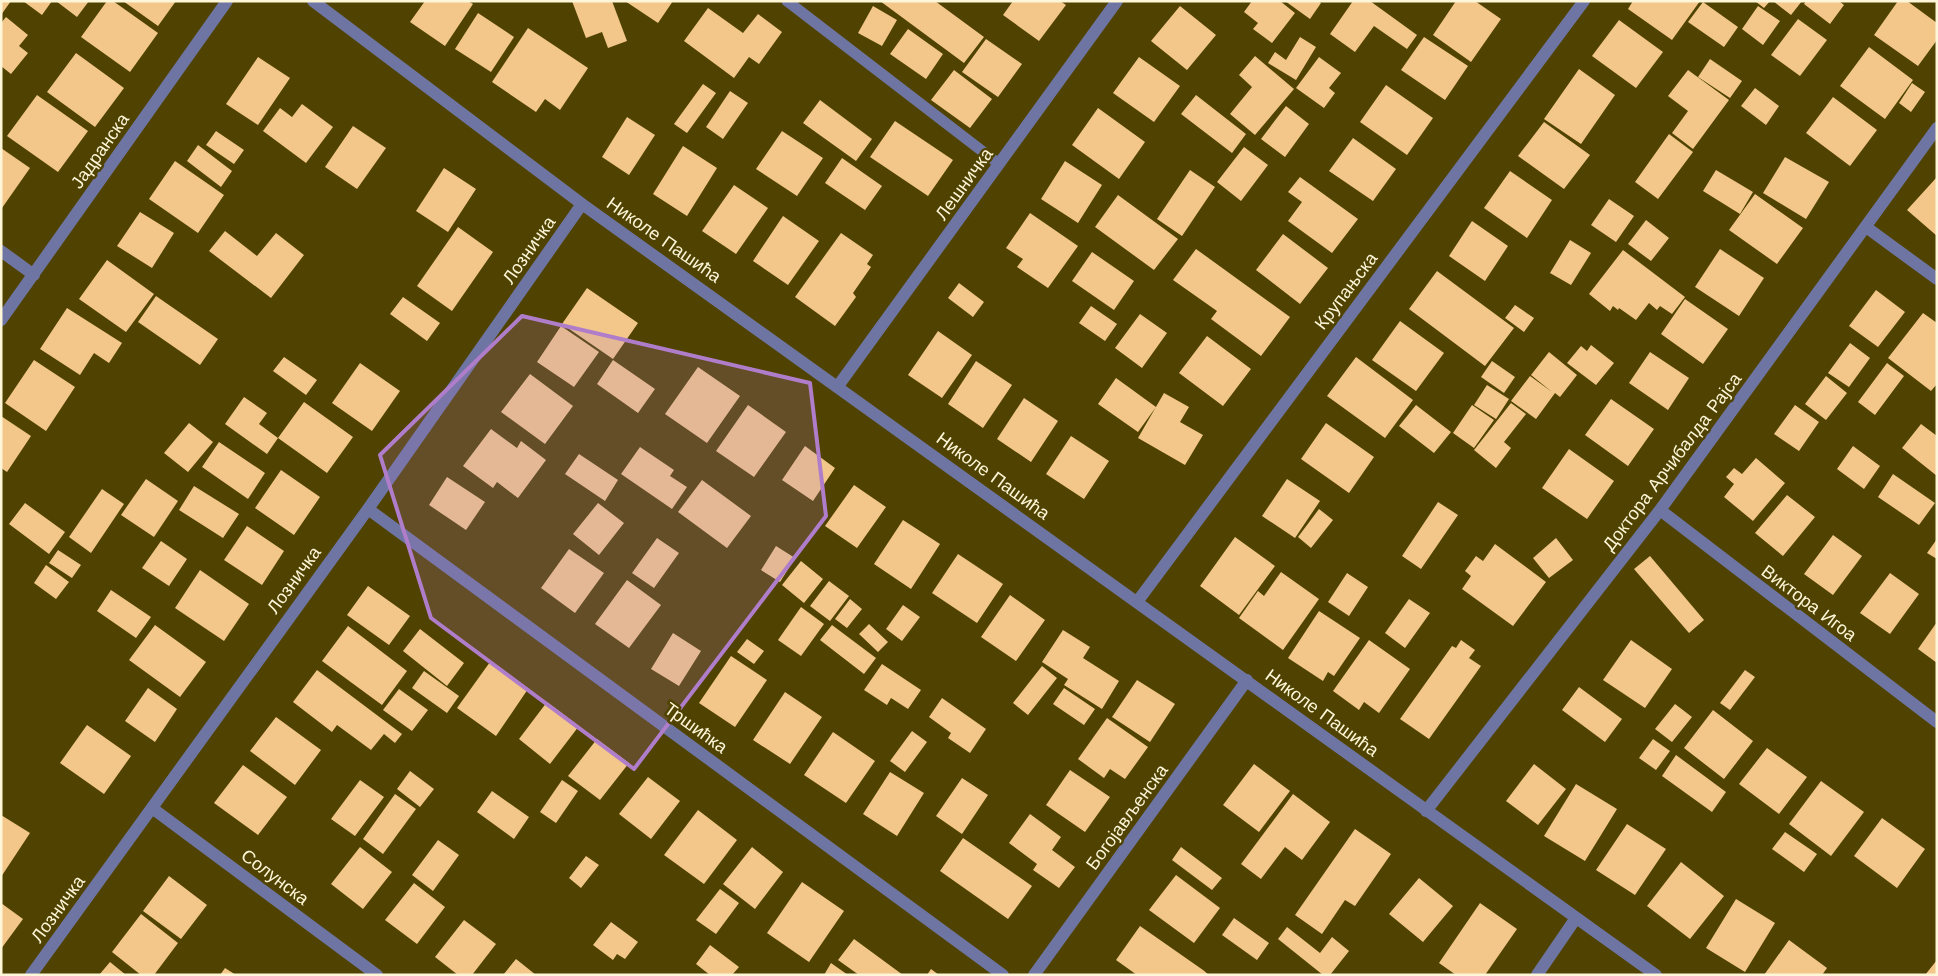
<svg xmlns="http://www.w3.org/2000/svg" width="1938" height="976" font-family="'Work Sans',sans-serif">
	<style>
		.building { fill: #f2c789 }
		.lines { fill: none; stroke-linecap: round; stroke-linejoin: round }
		.service { stroke: #6e75a2; stroke-width: 11 }
		.minor { stroke: #6e75a2; stroke-width: 12 }
		.marked { fill: #af7dc9; fill-opacity: 0.2; stroke: #af7dc9; stroke-width: 4; stroke-linejoin: round }
		.labels { text-anchor: middle; stroke-width: 5; stroke-linejoin: round; paint-order: stroke }
		.street-label { font-size: 18px; fill: #fdf6d8; stroke: #504301 }
	</style>
	<rect width="100%" height="100%" fill="#504301"/>
	<path class="building" d="M1 1H11L1 15Z
		M23 1H52L42 15Z
		M56 1H89L77 17Z
		M107 1H113L158 33 130 72 81 37Z
		M123 1H176L158 26Z
		M425 1H468L473 4 445 46 410 22Z
		M572 1H612L627 41 608 48 602 32 586 38Z
		M625 1H673L658 23Z
		M880 1H935L984 37 964 63Z
		M1013 1H1060L1066 5 1039 41 1003 15Z
		M1252 1H1280L1295 13 1272 43 1253 29 1258 23 1244 12Z
		M1285 1H1318L1321 3 1310 19Z
		M1353 1H1370L1417 35 1407 49 1374 26 1355 52 1330 34Z
		M1456 1H1475L1501 19 1471 62 1433 35Z
		M1633 1H1700L1672 40 1628 9Z
		M1755 1H1770L1764 8Z
		M1773 1H1802L1791 15Z
		M1806 1H1839L1844 5 1830 24 1804 4Z
		M1898 1H1907L1937 23V40L1918 66 1874 35Z
		M1703 2 1738 27 1724 47 1688 22Z
		M873 6 897 20 882 46 858 33Z
		M1180 6 1216 35 1187 70 1151 41Z
		M1758 6 1780 21 1763 45 1742 29Z
		M708 8 743 33 758 14 782 32 759 64 749 57 734 78 684 41Z
		M478 13 514 37 491 72 455 49Z
		M6 17 28 35 19 46 28 53 11 74 1 66V23Z
		M1798 19 1827 40 1800 76 1771 55Z
		M1619 20 1663 52 1636 88 1592 56Z
		M528 28 588 68 560 110 545 99 536 112 492 82Z
		M908 29 943 54 926 79 890 54Z
		M1300 37 1316 47 1296 80 1268 63 1275 52 1286 60Z
		M1424 37 1468 66 1445 100 1401 70Z
		M986 39 1022 64 998 97 962 72Z
		M1869 47 1913 80 1885 119 1840 86Z
		M76 53 124 88 95 127 47 92Z
		M1255 56 1294 89 1255 135 1230 114 1252 87 1239 75Z
		M258 57 290 78 258 125 226 104Z
		M1139 57 1180 86 1154 122 1113 93Z
		M1319 57 1341 73 1329 88 1335 93 1324 108 1296 88Z
		M1710 59 1742 81 1730 98 1698 77Z
		M1579 69 1615 95 1581 144 1544 119Z
		M954 70 992 99 970 128 931 100Z
		M1688 70 1729 100 1693 149 1672 133 1688 111 1668 96Z
		M1912 83 1925 92 1911 112 1899 103Z
		M703 84 716 93 687 133 674 124Z
		M1386 85 1433 118 1407 155 1360 122Z
		M1755 88 1779 106 1766 125 1741 106Z
		M730 91 748 103 723 139 706 127Z
		M37 95 88 131 58 172 7 136Z
		M1196 95 1246 134 1232 153 1181 114Z
		M1833 97 1877 130 1850 166 1806 133Z
		M820 100 872 139 856 161 803 123Z
		M302 104 333 127 306 163 263 131 280 108 292 117Z
		M1286 106 1309 124 1285 157 1261 139Z
		M1098 108 1145 142 1119 179 1072 145Z
		M627 117 655 135 629 175 602 157Z
		M895 121 953 160 928 196 870 157Z
		M1544 122 1590 155 1564 189 1518 156Z
		M353 126 386 148 357 189 325 167Z
		M216 131 244 150 234 164 206 145Z
		M782 131 823 158 797 196 756 169Z
		M1669 134 1693 152 1658 199 1635 182Z
		M1353 138 1396 169 1373 201 1329 171Z
		M198 145 232 171 221 187 187 161Z
		M683 146 717 168 687 216 653 194Z
		M1244 147 1268 165 1241 201 1217 182Z
		M1 148 30 168 2 208 1 207Z
		M1785 157 1829 182 1806 219 1763 193Z
		M842 158 882 186 865 210 825 183Z
		M175 161 224 195 198 233 149 199Z
		M1065 161 1102 185 1078 223 1041 199Z
		M444 168 476 189 448 232 416 211Z
		M1190 170 1215 187 1182 236 1157 219Z
		M1716 170 1753 192 1740 214 1703 191Z
		M1510 171 1552 200 1527 238 1484 208Z
		M1300 177 1358 219 1332 253 1288 221 1302 202 1288 192Z
		M1937 177V236L1907 210Z
		M734 185 768 208 736 254 702 231Z
		M1755 194 1803 228 1777 264 1729 230Z
		M1118 195 1178 239 1154 270 1095 227Z
		M1609 199 1634 216 1616 242 1591 225Z
		M140 212 174 233 152 268 117 246Z
		M1030 213 1078 246 1048 288 1017 267 1023 259 1006 248Z
		M783 216 819 241 788 285 753 261Z
		M1646 220 1669 238 1651 261 1628 244Z
		M1472 221 1508 246 1485 281 1449 256Z
		M458 227 493 252 452 311 417 286Z
		M225 231 257 256 276 233 304 255 271 298 209 251Z
		M841 233 873 255 867 264 871 267 853 293 856 297 835 326 795 297Z
		M1283 234 1328 268 1300 304 1256 270Z
		M1570 240 1591 253 1571 285 1550 273Z
		M1196 249 1290 317 1261 356 1211 319 1217 311 1173 280Z
		M1720 249 1764 278 1739 316 1695 287Z
		M1623 250 1685 297 1672 314 1660 306 1657 310 1649 303 1636 320 1619 308 1618 310 1613 306 1610 311 1589 294Z
		M1092 252 1134 281 1114 310 1072 281Z
		M107 260 154 294 126 332 79 299Z
		M1437 271 1514 328 1485 366 1409 309Z
		M959 283 984 302 973 317 948 298Z
		M587 288 638 323 613 359 562 324Z
		M1876 290 1905 312 1878 347 1849 326Z
		M156 296 218 339 200 365 138 322Z
		M403 297 440 323 427 341 390 314Z
		M1685 299 1728 329 1703 364 1661 334Z
		M1515 305 1534 318 1524 332 1505 318Z
		M1091 306 1117 324 1105 341 1079 323Z
		M67 308 122 343 109 363 94 353 80 375 40 349Z
		M1923 313 1937 323V384L1931 391 1888 358Z
		M1140 314 1167 333 1142 368 1115 348Z
		M1400 321 1444 353 1416 391 1372 360Z
		M561 326 599 352 574 387 537 362Z
		M938 331 972 355 942 398 908 375Z
		M1207 336 1251 369 1223 406 1179 373Z
		M1850 343 1870 358 1849 387 1828 373Z
		M1591 345 1614 363 1596 385 1567 363 1581 346 1587 351Z
		M1549 352 1577 375 1560 397 1555 393 1536 419 1511 401 1530 376 1552 392 1531 375Z
		M1650 352 1689 378 1668 410 1629 383Z
		M284 357 317 380 306 395 273 371Z
		M1356 357 1413 400 1385 438 1327 396Z
		M34 360 75 387 46 431 5 403Z
		M613 360 655 389 638 413 597 384Z
		M976 361 1012 385 983 428 948 404Z
		M1492 361 1515 377 1504 393 1481 377Z
		M360 363 400 391 372 431 332 403Z
		M1887 363 1904 376 1875 415 1858 402Z
		M698 367 740 396 707 443 665 414Z
		M530 374 573 406 545 444 501 412Z
		M1826 376 1847 393 1826 420 1805 404Z
		M1116 378 1156 407 1138 432 1098 404Z
		M1487 385 1509 399 1496 419 1474 405Z
		M1164 393 1189 407 1180 422 1203 435 1185 465 1138 438Z
		M244 397 267 413 259 424 278 438 267 454 225 424Z
		M1024 398 1058 421 1031 462 997 439Z
		M1611 399 1654 429 1628 466 1585 435Z
		M304 402 353 437 327 473 278 438Z
		M1511 403 1526 414 1504 442 1511 448 1496 468 1474 450Z
		M748 405 786 432 754 477 716 451Z
		M1416 405 1451 432 1434 453 1399 426Z
		M1472 405 1494 420 1474 448 1453 433Z
		M1795 405 1819 422 1799 451 1774 434Z
		M1 416 31 436 7 472 1 468Z
		M189 423 213 442 188 472 164 453Z
		M1326 423 1374 457 1349 493 1301 459Z
		M1921 424 1937 436V476L1902 448Z
		M491 429 517 448 521 441 546 460 518 498 497 482 493 488 463 466Z
		M1071 436 1109 461 1084 499 1046 474Z
		M219 442 265 473 248 499 202 467Z
		M805 446 835 468 813 501 782 480Z
		M1853 446 1880 466 1864 489 1837 469Z
		M640 447 674 470 670 476 687 487 672 509 621 474Z
		M1569 449 1614 481 1587 519 1542 488Z
		M579 454 618 480 605 501 565 474Z
		M1756 458 1785 483 1753 521 1724 497 1734 484 1726 477 1734 468 1742 474Z
		M281 470 320 497 294 535 255 508Z
		M1893 474 1935 503 1919 525 1878 497Z
		M447 477 485 502 466 530 429 505Z
		M146 479 178 501 154 537 121 515Z
		M1287 479 1320 501 1295 538 1262 516Z
		M702 480 751 516 727 548 678 512Z
		M854 485 886 507 857 548 825 526Z
		M194 486 239 514 223 538 179 510Z
		M102 489 124 504 91 553 69 537Z
		M1787 495 1815 517 1783 556 1755 533Z
		M1438 502 1458 515 1421 569 1402 556Z
		M25 503 65 532 49 554 9 524Z
		M598 503 624 523 599 555 573 534Z
		M1319 509 1333 520 1311 548 1298 537Z
		M903 520 940 544 911 589 874 564Z
		M247 526 284 551 262 585 224 560Z
		M1833 535 1862 556 1833 595 1804 574Z
		M1235 537 1275 566 1239 615 1200 586Z
		M657 538 679 553 654 588 632 573Z
		M1556 538 1573 560 1549 578 1533 558Z
		M1937 539V559L1927 553Z
		M161 541 187 559 169 586 142 568Z
		M1495 544 1546 582 1513 626 1462 589 1471 576 1465 571 1476 556 1483 561Z
		M776 546 795 558 780 582 761 570Z
		M569 549 604 573 575 613 541 588Z
		M58 550 81 565 72 578 49 563Z
		M958 554 1003 584 977 623 932 593Z
		M1650 556 1704 620 1689 633 1634 569Z
		M801 561 823 579 804 603 782 585Z
		M46 565 69 582 56 599 34 583Z
		M200 570 249 604 224 641 175 608Z
		M1281 572 1319 599 1283 650 1239 618 1258 591 1264 596Z
		M1347 573 1368 587 1349 616 1328 602Z
		M1890 573 1919 594 1890 634 1860 613Z
		M627 580 661 605 629 648 595 624Z
		M829 581 849 596 830 621 810 606Z
		M368 586 410 616 389 645 347 615Z
		M111 590 151 617 136 638 97 611Z
		M1010 595 1045 620 1016 661 981 637Z
		M850 599 862 609 847 628 835 619Z
		M1409 599 1430 613 1405 648 1385 633Z
		M903 605 920 617 902 641 886 629Z
		M801 607 824 624 801 656 778 640Z
		M1319 611 1360 638 1334 676 1328 672 1323 681 1288 658Z
		M1937 622V663L1918 649Z
		M869 624 888 642 878 652 859 634Z
		M155 625 206 662 180 697 129 660Z
		M832 625 876 658 864 674 820 640Z
		M348 626 407 671 382 705 322 661Z
		M420 629 464 663 447 686 403 651Z
		M1063 630 1090 647 1083 658 1119 681 1102 709 1064 685 1068 679 1042 662Z
		M673 633 701 651 679 686 651 669Z
		M747 639 764 651 754 664 737 652Z
		M1369 640 1410 669 1379 713 1364 702 1359 710 1333 691Z
		M1461 640 1475 650 1469 658 1481 666 1429 739 1400 719 1452 646 1456 648Z
		M1631 640 1672 669 1645 708 1603 680Z
		M731 656 767 680 735 727 699 703Z
		M490 662 528 689 496 736 457 708Z
		M882 664 921 690 908 709 891 698 887 705 864 690Z
		M1042 666 1057 678 1028 715 1013 703Z
		M317 670 402 734 395 743 384 734 371 750 337 725 332 732 293 702Z
		M1745 670 1755 677 1730 710 1720 703Z
		M424 671 459 696 447 713 412 688Z
		M1137 680 1175 704 1150 742 1112 717Z
		M1579 687 1622 719 1605 742 1562 710Z
		M148 688 177 709 155 742 125 721Z
		M1064 688 1095 709 1084 725 1053 704Z
		M399 689 428 710 412 731 383 710Z
		M785 692 822 717 790 764 753 740Z
		M942 698 986 729 970 753 948 738 951 733 929 717Z
		M547 702 579 726 550 764 519 739Z
		M1675 704 1692 717 1672 742 1655 729Z
		M1713 710 1753 741 1724 779 1684 748Z
		M276 717 321 750 295 785 250 751Z
		M1107 718 1148 747 1125 779 1110 769 1104 778 1078 759Z
		M87 725 131 756 104 794 60 763Z
		M912 731 927 742 905 772 890 761Z
		M833 732 875 761 846 803 804 775Z
		M597 739 629 763 600 800 568 776Z
		M1653 739 1670 751 1656 770 1639 758Z
		M1767 748 1807 777 1779 814 1739 784Z
		M1676 755 1726 792 1712 812 1662 776Z
		M1254 764 1290 791 1259 832 1223 805Z
		M1534 764 1566 789 1538 825 1506 801Z
		M243 765 287 797 258 835 214 803Z
		M1070 770 1110 797 1085 832 1046 805Z
		M410 771 434 789 420 807 397 789Z
		M890 772 924 793 897 836 863 814Z
		M648 777 680 801 651 839 619 814Z
		M962 778 988 795 962 834 936 816Z
		M360 780 384 797 355 836 331 819Z
		M562 780 578 791 556 823 540 812Z
		M1821 781 1864 812 1831 856 1789 824Z
		M1576 784 1617 809 1585 861 1544 836Z
		M492 791 529 817 514 839 477 812Z
		M395 794 416 809 383 854 363 839Z
		M1293 794 1330 822 1302 860 1285 847 1261 879 1241 864Z
		M698 810 737 840 704 884 664 855Z
		M1030 814 1061 837 1052 850 1075 867 1059 888 1033 870 1037 864 1009 843Z
		M1 815 30 833 1 877Z
		M1882 818 1925 849 1897 888 1854 856Z
		M1627 824 1666 849 1635 895 1596 870Z
		M1355 829 1391 854 1355 906 1345 900 1322 934 1295 915Z
		M1785 832 1817 854 1804 872 1772 849Z
		M963 838 1032 886 1008 919 940 871Z
		M438 840 459 855 433 891 412 875Z
		M360 847 392 872 363 909 331 884Z
		M752 847 783 872 755 909 723 884Z
		M1181 847 1222 878 1212 890 1172 860Z
		M586 856 599 865 581 888 569 878Z
		M1681 862 1724 896 1690 939 1647 906Z
		M1176 875 1220 908 1194 943 1149 910Z
		M169 876 207 905 181 939 143 911Z
		M1419 878 1453 906 1423 942 1389 914Z
		M802 882 844 911 809 962 767 933Z
		M414 883 445 907 417 944 385 920Z
		M720 889 739 903 716 934 696 920Z
		M1736 899 1775 923 1745 972 1706 948Z
		M1 903 23 919 1 949Z
		M1480 903 1517 929 1485 975H1456L1439 963Z
		M141 914 178 943 154 975H141L112 952Z
		M1234 918 1269 943 1257 960 1222 935Z
		M464 920 496 944 472 975H458L435 957Z
		M611 922 638 942 625 959 617 954 613 960 593 945Z
		M1140 926 1203 970 1209 975H1137L1116 960Z
		M1287 927 1320 953 1332 937 1349 951 1330 975H1323L1278 939Z
		M854 939 903 975H859L838 960Z
		M1789 940 1827 968 1822 975H1764Z
		M710 945 739 967 732 975H710L696 964Z
		M516 959 536 975H503Z
		M1937 960V975H1925Z
		M110 962 126 975H99Z
		M831 963 848 975H824Z
		M225 968 236 975H220Z
		M931 969 939 975H927Z"/>
	<g class="lines">
		<path class="service" d="M787 1 999 164"/>
		<path class="minor" d="M313 1 582 204 1656 975
			M1866 227 1937 279
			M1 251 34 275
			M1 320 227 1
			M838 386 1117 1
			M368 509 1003 975
			M1660 510 1937 722
			M1137 602 1584 1
			M152 808 377 975
			M1426 811 1660 510 1937 128
			M31 975 368 509 582 204
			M1034 975 1247 680
			M1537 975 1576 918"/>
	</g>
	<path class="marked" d="M522 316 810 383 826 516 634 769 431 618 380 455Z"/>
	<g class="labels">
		<g class="street-label">
			<text transform="translate(100 151) rotate(-55)" y="6">Јадранска</text>
			<text transform="translate(964 184) rotate(-54)" y="6">Лешничка</text>
			<text transform="translate(664 240) rotate(35)" y="6">Николе Пашића</text>
			<text transform="translate(529 250) rotate(-55)" y="6">Лозничка</text>
			<text transform="translate(1346 291) rotate(-53)" y="6">Крупањска</text>
			<text transform="translate(1672 462) rotate(-53)" y="6">Доктора Арчибалда Рајса</text>
			<text transform="translate(993 476) rotate(36)" y="6">Николе Пашића</text>
			<text transform="translate(294 580) rotate(-54)" y="6">Лозничка</text>
			<text transform="translate(1809 603) rotate(37)" y="6">Виктора Игоа</text>
			<text transform="translate(1322 713) rotate(36)" y="6">Николе Пашића</text>
			<text transform="translate(696 728) rotate(36)" y="6">Тршићка</text>
			<text transform="translate(1127 817) rotate(-54)" y="6">Богојављенска</text>
			<text transform="translate(275 877) rotate(37)" y="6">Солунска</text>
			<text transform="translate(58 909) rotate(-54)" y="6">Лозничка</text>
		</g>
	</g>
	<rect width="1938" height="976" fill="none" stroke="#fdf6d8" stroke-width="5"/>
</svg>
